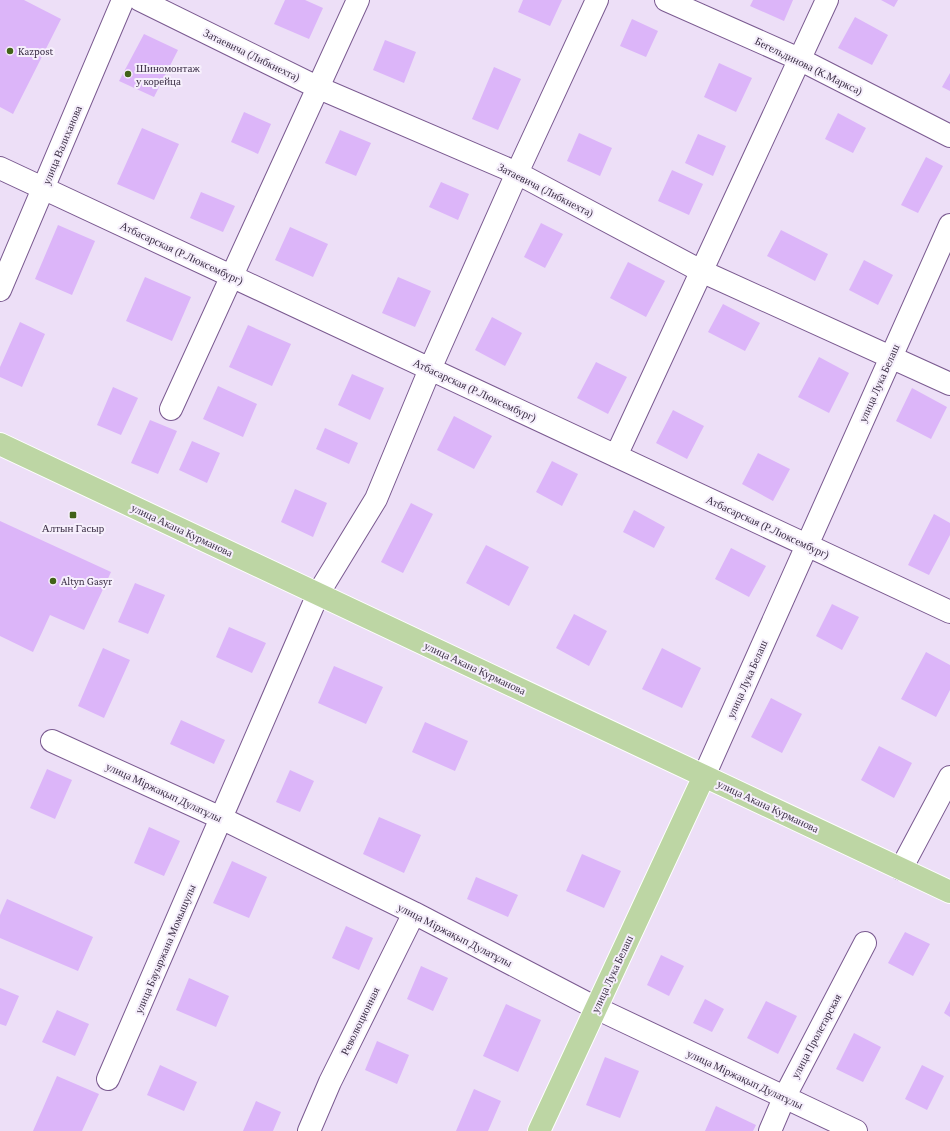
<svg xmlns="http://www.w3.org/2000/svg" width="950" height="1131" font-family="'Crimson Pro',serif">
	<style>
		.building { fill: #dcb5f9 }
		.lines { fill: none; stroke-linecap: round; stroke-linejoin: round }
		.minor-casing { stroke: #7a5a90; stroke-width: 24 }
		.major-casing { stroke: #fff; stroke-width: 24 }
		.minor { stroke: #fff; stroke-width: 22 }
		.major { stroke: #bdd6a4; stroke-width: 22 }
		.poi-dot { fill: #426319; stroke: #f6effc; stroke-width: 1.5 }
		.labels { text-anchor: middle; stroke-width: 4; stroke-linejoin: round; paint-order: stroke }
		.poi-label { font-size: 11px; fill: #3b2e45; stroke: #f6effc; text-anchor: start }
		.street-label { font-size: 11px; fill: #3b2e45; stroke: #f6effc }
	</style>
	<rect width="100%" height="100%" fill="#eddff7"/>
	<path class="building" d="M0 0H24L61 19 13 114 0 107Z
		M285 0H305L323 8 309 39 274 24Z
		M523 0H562L550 26 518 12Z
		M753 0H793L784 21 750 6Z
		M881 0H898L894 7Z
		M855 17 888 35 872 65 838 48Z
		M632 19 658 31 646 57 620 46Z
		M144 34 178 50 154 97 119 81Z
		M385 40 416 52 404 83 373 70Z
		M719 63 752 78 736 112 704 97Z
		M494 67 521 79 498 130 472 119Z
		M950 73V91L942 87Z
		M244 112 271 124 258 154 231 142Z
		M838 113 866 128 853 153 825 139Z
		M142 128 179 144 154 200 117 184Z
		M340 130 371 143 356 176 325 163Z
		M579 133 612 148 600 176 567 161Z
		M698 134 726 146 713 176 685 163Z
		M926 157 943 166 918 213 901 205Z
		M672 170 703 184 689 215 658 201Z
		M441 182 469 194 458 220 429 207Z
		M201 192 235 206 223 232 190 218Z
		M541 223 563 234 545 268 524 257Z
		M58 225 95 241 72 295 35 279Z
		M290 227 328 244 313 277 275 260Z
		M781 230 828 254 815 281 767 256Z
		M864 260 893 275 878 305 849 290Z
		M628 262 665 281 646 317 610 298Z
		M145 277 191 297 172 341 126 321Z
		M398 277 431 291 415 327 382 313Z
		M723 304 760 323 745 351 708 332Z
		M492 317 522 333 505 366 475 350Z
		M20 322 45 334 22 387 0 377V367Z
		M248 325 291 344 272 386 229 367Z
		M819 357 849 373 829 413 798 397Z
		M596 362 627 377 608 414 577 398Z
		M352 374 384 388 370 420 338 405Z
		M218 386 257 404 243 437 203 419Z
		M113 387 138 398 121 435 97 425Z
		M912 388 947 407 931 439 896 421Z
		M673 410 704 426 687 459 656 443Z
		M454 416 492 436 474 469 437 450Z
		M150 420 177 431 158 474 131 463Z
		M325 428 358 443 349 464 316 449Z
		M192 441 220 453 207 483 179 470Z
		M758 453 790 469 773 501 742 484Z
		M552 461 578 474 562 506 536 492Z
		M295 489 327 503 313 537 281 522Z
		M411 503 433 514 403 573 381 562Z
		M634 510 665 527 654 548 623 532Z
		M934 514 950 523V535L929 575 908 565Z
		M0 521 111 572 84 630 50 615 33 652 0 636Z
		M486 545 529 567 509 606 466 583Z
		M731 548 766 566 749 597 715 579Z
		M135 583 165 595 148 634 118 622Z
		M832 604 859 617 842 650 816 636Z
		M574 614 607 631 589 666 556 648Z
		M229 627 266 643 252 673 216 657Z
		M103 648 130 660 104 718 78 706Z
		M662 648 701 668 682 708 642 689Z
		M926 652 950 665V690L936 717 901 699Z
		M334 666 383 687 366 724 318 703Z
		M771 698 802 714 782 753 751 737Z
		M181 720 225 740 214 764 170 744Z
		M425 722 468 741 455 771 412 752Z
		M879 746 912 763 894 798 861 780Z
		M47 769 72 780 55 819 30 808Z
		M290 770 314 781 300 812 276 802Z
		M379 817 421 835 404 873 363 854Z
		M149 827 180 841 164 876 134 863Z
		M582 854 621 871 604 908 566 891Z
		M232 861 267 877 249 918 213 903Z
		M476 877 518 895 508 917 467 899Z
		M7 899 93 937 78 971 0 938V915Z
		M346 926 373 938 359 970 332 958Z
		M905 932 930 944 913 976 888 963Z
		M661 955 684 966 669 996 647 985Z
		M421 966 448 978 433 1011 407 999Z
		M189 978 229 996 216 1027 176 1010Z
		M0 988 19 996 6 1026 0 1024Z
		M705 999 724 1009 712 1032 693 1023Z
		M766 1001 797 1016 778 1054 747 1038Z
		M950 1001V1017L944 1013Z
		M506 1004 541 1020 518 1072 483 1056Z
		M57 1010 89 1024 75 1056 42 1042Z
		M854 1033 881 1047 863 1082 836 1069Z
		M377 1041 409 1055 397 1084 365 1070Z
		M605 1057 639 1071 620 1118 586 1105Z
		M160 1065 197 1082 184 1111 147 1095Z
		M922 1065 944 1076 927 1110 905 1099Z
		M57 1076 99 1094 82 1131H33Z
		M474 1089 501 1101 488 1131H456Z
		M256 1101 281 1112 273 1131H243Z
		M716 1106 756 1125 753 1131H705Z"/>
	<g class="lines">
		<defs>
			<path id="minor" d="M140 0 319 88 517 173 701 271 950 384
				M666 0 799 59 950 136
				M0 168 950 612
				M0 290 123 0
				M171 409 358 0
				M616 456 827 0
				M52 741 221 818 414 913 596 1008 856 1131
				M704 776 950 225
				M901 869 950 777
				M108 1079 318 594 376 499 430 369 517 173 597 0
				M309 1131 330 1082 414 913
				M770 1131 784 1098 865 943"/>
			<path id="major" d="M0 444 950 892
				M539 1131 704 776"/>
		</defs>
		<use href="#minor" class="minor-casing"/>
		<use href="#major" class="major-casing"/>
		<use href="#minor" class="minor"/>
		<use href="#major" class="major"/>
	</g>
	<g class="poi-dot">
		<circle cx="10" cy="51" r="4"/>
		<circle cx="128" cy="74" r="4"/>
		<rect x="69" y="511" width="8" height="8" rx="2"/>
		<circle cx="53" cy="581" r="4"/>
	</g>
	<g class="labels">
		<g class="poi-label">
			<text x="18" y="55">Kazpost</text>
			<text x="136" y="72">Шиномонтаж<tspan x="136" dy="13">у корейца</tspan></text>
			<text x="73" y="532" text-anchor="middle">Алтын Гасыр</text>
			<text x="61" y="585">Altyn Gasyr</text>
		</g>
		<g class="street-label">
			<text transform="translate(252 55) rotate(26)" y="4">Затаевича (Либкнехта)</text>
			<text transform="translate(809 66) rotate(26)" y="4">Бегельдинова (К.Маркса)</text>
			<text transform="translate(62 145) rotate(-67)" y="4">улица Валиханова</text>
			<text transform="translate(546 190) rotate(27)" y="4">Затаевича (Либкнехта)</text>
			<text transform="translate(182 253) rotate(25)" y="4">Атбасарская (Р.Люксембург)</text>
			<text transform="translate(879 383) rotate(-66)" y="4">улица Лука Белаш</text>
			<text transform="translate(475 390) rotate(25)" y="4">Атбасарская (Р.Люксембург)</text>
			<text transform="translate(768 527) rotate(25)" y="4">Атбасарская (Р.Люксембург)</text>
			<text transform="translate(182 530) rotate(25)" y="4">улица Акана Курманова</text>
			<text transform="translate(475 668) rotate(25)" y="4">улица Акана Курманова</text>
			<text transform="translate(747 679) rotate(-66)" y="4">улица Лука Белаш</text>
			<text transform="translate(164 792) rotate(25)" y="4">улица Міржақып Дулатұлы</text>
			<text transform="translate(768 806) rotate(25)" y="4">улица Акана Курманова</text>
			<text transform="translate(455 935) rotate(27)" y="4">улица Міржақып Дулатұлы</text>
			<text transform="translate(165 949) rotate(-67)" y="4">улица Бауыржана Момышулы</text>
			<text transform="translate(612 974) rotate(-65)" y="4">улица Лука Белаш</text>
			<text transform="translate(360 1021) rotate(-64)" y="4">Революционная</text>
			<text transform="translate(816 1036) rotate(-62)" y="4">улица Пролетарская</text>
			<text transform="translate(745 1079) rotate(25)" y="4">улица Міржақып Дулатұлы</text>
		</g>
	</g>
</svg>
